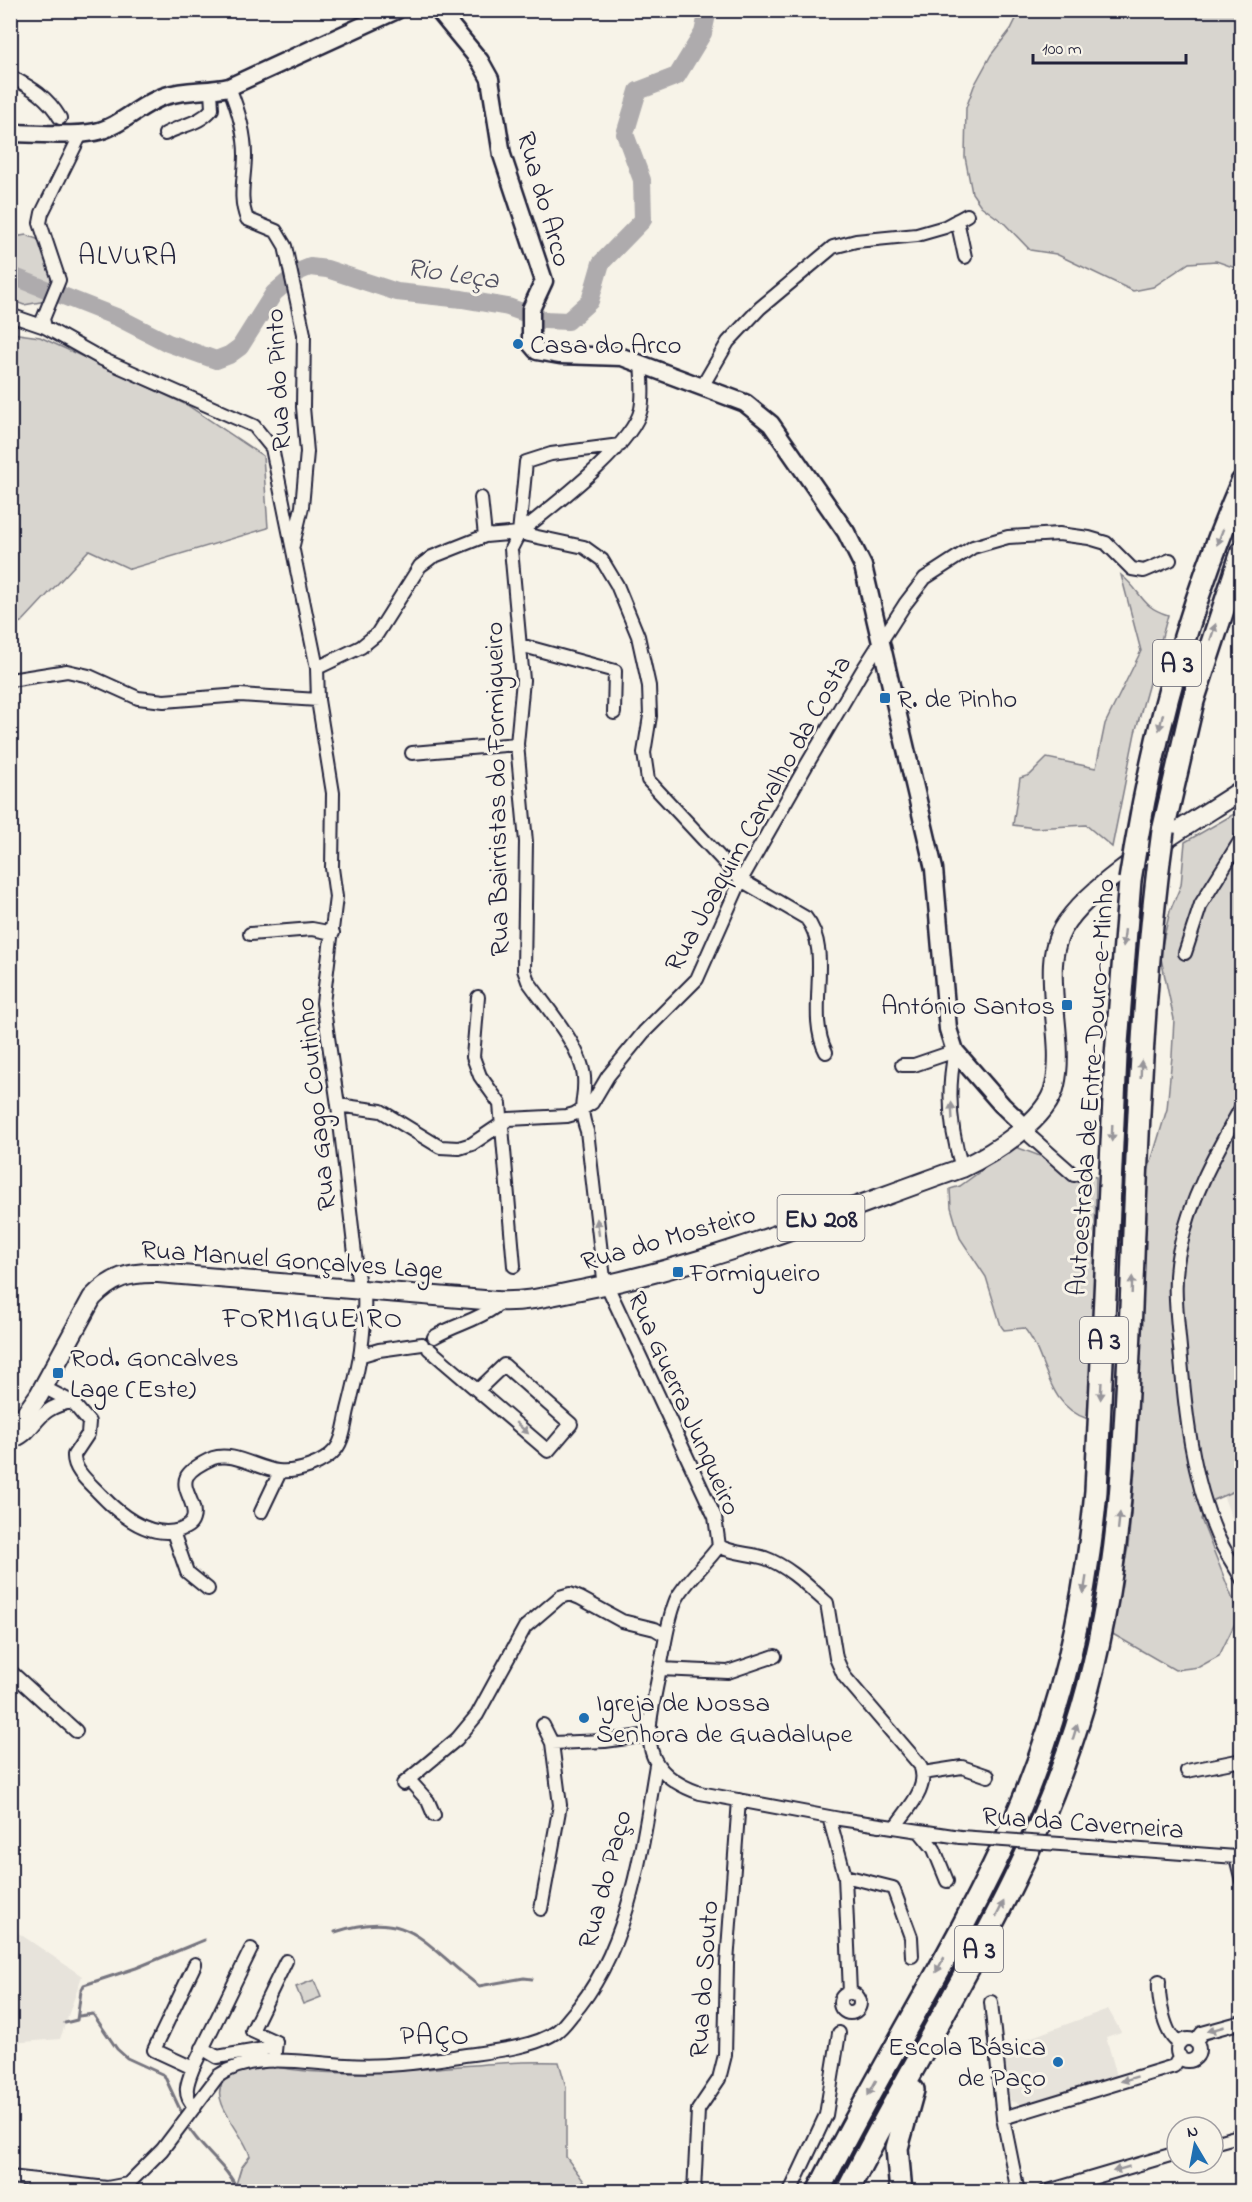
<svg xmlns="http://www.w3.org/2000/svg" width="1252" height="2202" font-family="'Indie Flower',sans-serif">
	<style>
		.built { fill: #e7e3db }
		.green { fill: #d8d5cf; stroke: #7d7c85; stroke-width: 1.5 }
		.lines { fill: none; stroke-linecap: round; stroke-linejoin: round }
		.stream { stroke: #76747f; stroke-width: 3 }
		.river { stroke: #aeabad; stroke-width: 18 }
		.street-casing { stroke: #22223b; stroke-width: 16 }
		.secondary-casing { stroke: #22223b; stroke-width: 21 }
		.primary-casing { stroke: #22223b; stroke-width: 22 }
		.highway-casing { stroke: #22223b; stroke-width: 26 }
		.street { stroke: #f7f3e8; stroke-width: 12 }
		.secondary { stroke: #f7f3e8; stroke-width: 16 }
		.primary { stroke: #f7f3e8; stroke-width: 18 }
		.highway { stroke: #f7f3e8; stroke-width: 21 }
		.street-bridge-casing { stroke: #22223b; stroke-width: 16; stroke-linecap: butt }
		.highway-bridge-casing { stroke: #22223b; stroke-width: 26; stroke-linecap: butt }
		.street-bridge { stroke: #f7f3e8; stroke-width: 12 }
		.highway-bridge { stroke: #f7f3e8; stroke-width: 21 }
		.oneway { fill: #97959a }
		.poi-dot { fill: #1f6fb2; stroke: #f7f3e8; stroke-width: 2 }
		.labels { text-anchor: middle; stroke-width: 6; stroke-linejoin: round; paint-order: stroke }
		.shield { fill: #f7f3e8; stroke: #62616f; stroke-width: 1.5 }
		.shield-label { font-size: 26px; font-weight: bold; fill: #22223b }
		.street-label { font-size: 27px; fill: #22223b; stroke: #f7f3e8 }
		.poi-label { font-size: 27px; fill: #22223b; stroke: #f7f3e8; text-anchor: start }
		.neighbourhood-label { font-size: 28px; letter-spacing: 1.5px; fill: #22223b; stroke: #f7f3e8 }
		.water-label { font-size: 28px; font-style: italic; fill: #535263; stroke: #f7f3e8 }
	</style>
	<rect width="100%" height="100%" fill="#f7f3e8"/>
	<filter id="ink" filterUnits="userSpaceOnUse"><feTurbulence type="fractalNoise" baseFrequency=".0167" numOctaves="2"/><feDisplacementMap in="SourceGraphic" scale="12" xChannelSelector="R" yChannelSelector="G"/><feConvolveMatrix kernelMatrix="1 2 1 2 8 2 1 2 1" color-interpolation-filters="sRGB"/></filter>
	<g filter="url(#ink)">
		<path class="built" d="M1241 1403V1541L1219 1485Z
			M11 1928 82 1976 60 2039 11 2043Z
			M1108 2009 1121 2032 1106 2037 1117 2076 1022 2104 1010 2101 1002 2048Z"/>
		<path class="green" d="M1020 11H1241V270L1216 261 1189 263 1153 287 1133 291 1056 254 1030 250 1004 223 981 206 972 193 965 157 966 108 974 86 991 55 1011 29Z
			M10 230 15 237 26 235 45 242 56 279 46 301 24 305 11 300Z
			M11 333 40 337 187 405 263 456 268 528 130 569 89 550 23 621 11 627Z
			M1121 575C1143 592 1139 606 1168 615L1135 733 1112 847 1086 825 1035 828 1013 825 1020 778 1030 775 1047 758 1096 768 1105 724 1141 651Z
			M1241 810V1488L1209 1502 1201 1519 1239 1615 1219 1656 1199 1667 1175 1670 1111 1633 1128 1547 1136 1458 1145 1181 1167 1109 1172 1056 1174 1019 1160 954 1170 911 1181 885 1185 842Z
			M1014 1147C1041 1153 1073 1175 1096 1177L1094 1317 1088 1419C1044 1405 1048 1356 1024 1328L1004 1330 1001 1326 986 1277 960 1238 951 1207 950 1189 960 1186Z
			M314 1980 321 1997 303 2004 296 1987Z
			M559 2062 566 2087V2157L591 2191H234L241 2168 250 2156C245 2135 210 2102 222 2084 230 2070 262 2064 276 2067 369 2084 465 2059 559 2062Z"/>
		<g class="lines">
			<path class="stream" d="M335 1932C412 1907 424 1946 479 1986L524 1978 532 1979
				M79 2016 93 2014 117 2049 127 2058 164 2075 183 2116
				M65 2023 77 2020 81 1991 84 1985 136 1968 204 1940
				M187 2125C201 2150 227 2165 239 2192"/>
			<path class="river" d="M10 275 119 318 168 343 216 360 229 355 240 347 274 293 300 271 310 267 327 269 397 292 462 299 508 307 544 320 568 321 590 301 601 263 643 220 642 180 625 134 638 91 677 76 703 33 708 10"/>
			<defs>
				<path id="street" d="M10 76C32 88 47 96 60 118
					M229 87C238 109 245 131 245 155 245 178 238 197 247 219L276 231 285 246 304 334 303 407 307 452 302 507 293 545
					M165 134C181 125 200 124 212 109L211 91
					M957 220 965 257
					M10 315 45 327 102 359 254 426 272 448 317 668 318 700 333 793 332 868 336 897 323 1003 338 1105 359 1289
					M45 327 43 319 59 280 40 223 42 213 82 132
					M641 363C642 378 644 394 641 409 633 446 550 508 519 533L511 549 523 680 517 744 526 842 524 970 528 981C546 1007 581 1046 584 1077 586 1101 577 1103 587 1131L604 1279 715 1517 719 1546C707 1563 684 1583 676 1600 667 1622 665 1645 660 1668 650 1725 630 1769 700 1793L840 1819 960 1837
					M703 385 728 342 760 308 833 247 856 241 917 235 945 227 967 215
					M481 498 485 536
					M519 533 526 462 551 454 620 445
					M520 645 615 671 614 713
					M317 668 361 647 377 634 420 566 432 557 485 536 519 533 584 547 602 560 617 585 638 636 649 686 650 716 644 753 648 780 741 880 806 918C834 952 805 1013 826 1052
					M10 680 67 671 89 676 138 698 164 701 240 695 318 700
					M412 753 517 744
					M250 934 312 929 333 933
					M1185 953 1201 904 1242 838
					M478 997 473 1057 480 1076 500 1104 514 1266
					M902 1065H914L955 1051C947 1090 950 1130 962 1168
					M338 1105 381 1111 440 1147 459 1148 472 1144 509 1119 567 1116 574 1114 592 1103 608 1076 644 1032 697 979 741 880 806 766 862 671 905 604 925 578 973 547 1008 537 1059 534 1089 538 1106 543 1132 569 1144 571 1170 560
					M1242 1106C1216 1153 1191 1196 1180 1248 1172 1280 1177 1315 1180 1348 1185 1411 1192 1477 1217 1535 1224 1551 1234 1565 1242 1579
					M1024 1126 1031 1137 1074 1175
					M434 1337C454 1325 476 1321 495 1307L496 1301
					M429 1349 548 1451 571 1424 504 1365 478 1390
					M362 1355 379 1350 422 1344
					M43 1387 72 1402
					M10 1442C38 1435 32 1408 72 1402L89 1422 88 1434 74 1455C73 1471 91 1484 101 1495 120 1515 149 1539 180 1530 185 1528 191 1526 193 1519 198 1504 180 1490 187 1476 192 1468 204 1462 213 1458 233 1451 258 1469 278 1471 297 1473 324 1464 336 1449 344 1439 345 1423 348 1410 359 1367 366 1335 364 1290
					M261 1512 280 1472
					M173 1532 187 1572 208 1589
					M719 1546C733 1554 749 1553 765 1558 788 1566 809 1587 827 1603L836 1658 844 1676 920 1765C930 1788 908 1808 895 1827
					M660 1669 728 1672 775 1656
					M10 1671 76 1731
					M543 1725 552 1743
					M1187 1771 1242 1760
					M923 1773 962 1767 988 1776
					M410 1781 428 1801 434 1815
					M403 1784 457 1739 477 1715 525 1627 560 1597 570 1594 580 1598 622 1621 655 1629 665 1635
					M829 1817 845 1876 850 1993
					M920 1832 934 1849 947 1881
					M1075 1845 1236 1857 1242 1856
					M1236 1857 1242 1881
					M845 1876 893 1888 911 1937 912 1956
					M541 1909 560 1805 552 1743 605 1741 649 1735
					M1159 1981C1158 1997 1164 2037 1180 2043
					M840 2003a10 10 0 1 1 20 0a10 10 0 1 1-20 0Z
					M991 2002 1003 2118 1018 2192
					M1177 2050a11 11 0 1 1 22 0a11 11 0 1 1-22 0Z
					M1195 2042 1202 2033 1242 2022
					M202 2048 217 2057 275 2047
					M274 2061 276 2042 252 2031 286 1961
					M193 2068 154 2050 195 1964
					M195 2107C182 2095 187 2083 193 2068L251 1949
					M1003 2118 1174 2066 1180 2056
					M1213 2143 1242 2135
					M10 2177 107 2188 128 2184 162 2150 218 2076C254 2051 305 2063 346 2065 385 2068 421 2062 459 2056 486 2052 534 2048 556 2032 562 2028 567 2021 571 2016 629 1952 642 1848 656 1765
					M694 2192 698 2110 719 2079 725 2055 727 1963 739 1800
					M790 2192 826 2115 839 2033
					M1045 2192 1177 2153"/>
				<path id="secondary" d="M438 10 480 61 490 79 502 155 544 281 531 309V344L537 351 560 355 622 357 745 403 771 424 846 532 863 566 934 869 948 1029 955 1051 1002 1105 1024 1126
					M10 133C37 133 68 137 95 132 120 127 140 104 165 96 186 89 208 92 229 87L397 10"/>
				<path id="primary" d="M10 1436 39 1395 92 1298C112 1277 129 1272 158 1273L496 1301C528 1303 559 1294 590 1288 718 1262 840 1211 962 1168 992 1154 1048 1120 1055 1085 1061 1060 1056 1029 1054 1004 1053 981 1050 958 1059 936 1080 886 1194 822 1242 790"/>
				<path id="highway" d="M1163 831 1193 701 1242 552
					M1135 850C1156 724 1191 600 1242 482
					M818 2192C881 2064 960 1945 1017 1815 1062 1711 1086 1603 1096 1491L1116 1056 1130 880
					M847 2192C928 2031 1031 1882 1082 1709 1121 1577 1125 1443 1131 1308 1137 1158 1141 1009 1159 861
					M901 2192 897 2148 913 2090"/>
			</defs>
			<use href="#street" class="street-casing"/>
			<use href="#secondary" class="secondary-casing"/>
			<use href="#primary" class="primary-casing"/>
			<use href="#highway" class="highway-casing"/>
			<use href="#street" class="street"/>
			<use href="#secondary" class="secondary"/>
			<use href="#primary" class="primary"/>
			<use href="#highway" class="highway"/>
			<defs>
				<path id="street-bridge" d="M960 1837 1075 1845"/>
				<path id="highway-bridge" d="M1159 861 1163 831
					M1130 880 1135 850"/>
			</defs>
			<use href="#street-bridge" class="street-bridge-casing"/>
			<use href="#highway-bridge" class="highway-bridge-casing"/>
			<use href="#street-bridge" class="street-bridge"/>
			<use href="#highway-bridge" class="highway-bridge"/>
		</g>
		<defs><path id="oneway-solid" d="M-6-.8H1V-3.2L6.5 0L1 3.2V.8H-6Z" transform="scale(1.5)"/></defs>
		<g class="oneway">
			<use href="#oneway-solid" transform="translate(1220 537) rotate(111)"/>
			<use href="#oneway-solid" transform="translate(1213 632) rotate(-72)"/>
			<use href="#oneway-solid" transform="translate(1161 722) rotate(104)"/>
			<use href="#oneway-solid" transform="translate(1124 938) rotate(96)"/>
			<use href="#oneway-solid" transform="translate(1141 1069) rotate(-88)"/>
			<use href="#oneway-solid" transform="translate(952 1111) rotate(-93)"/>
			<use href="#oneway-solid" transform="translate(1112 1133) rotate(92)"/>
			<use href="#oneway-solid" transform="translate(598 1227) rotate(-97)"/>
			<use href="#oneway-solid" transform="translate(1132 1285) rotate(-88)"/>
			<use href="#oneway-solid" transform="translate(1101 1391) rotate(93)"/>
			<use href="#oneway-solid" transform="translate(522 1428) rotate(41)"/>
			<use href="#oneway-solid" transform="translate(1119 1521) rotate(-84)"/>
			<use href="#oneway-solid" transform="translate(1085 1585) rotate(99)"/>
			<use href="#oneway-solid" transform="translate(1075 1732) rotate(-73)"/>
			<use href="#oneway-solid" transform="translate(1000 1909) rotate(-63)"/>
			<use href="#oneway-solid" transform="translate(940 1965) rotate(119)"/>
			<use href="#oneway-solid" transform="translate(1216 2029) rotate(164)"/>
			<use href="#oneway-solid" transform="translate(1129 2079) rotate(163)"/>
			<use href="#oneway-solid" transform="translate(872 2088) rotate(118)"/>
			<use href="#oneway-solid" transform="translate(1121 2169) rotate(164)"/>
		</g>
	</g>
	<g class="poi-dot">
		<circle cx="518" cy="344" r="6"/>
		<rect x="879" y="692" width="12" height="12" rx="3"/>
		<rect x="1061" y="999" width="12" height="12" rx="3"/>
		<rect x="672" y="1266" width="12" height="12" rx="3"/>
		<rect x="52" y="1367" width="12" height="12" rx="3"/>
		<circle cx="584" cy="1718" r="6"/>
		<circle cx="1058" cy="2062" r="6"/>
	</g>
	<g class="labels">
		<g class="shield">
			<rect x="1153" y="640" width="48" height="46" rx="4.5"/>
			<rect x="777.5" y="1195" width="87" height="46" rx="4.5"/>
			<rect x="1080" y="1317" width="48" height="46" rx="4.5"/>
			<rect x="955" y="1926" width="48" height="46" rx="4.5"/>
		</g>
		<g class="shield-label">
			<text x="1177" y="672">A 3</text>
			<text x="821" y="1227">EN 208</text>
			<text x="1104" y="1349">A 3</text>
			<text x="979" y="1958">A 3</text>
		</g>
		<g class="street-label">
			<text transform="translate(545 199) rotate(74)" y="9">Rua do Arco</text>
			<text transform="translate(277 380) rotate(-93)" y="9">Rua do Pinto</text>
			<text transform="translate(496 789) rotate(-91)" y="9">Rua Bairristas do Formigueiro</text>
			<text transform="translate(757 813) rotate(-61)" y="9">Rua Joaquim Carvalho da Costa</text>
			<text transform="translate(1090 1087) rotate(-86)" y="9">Autoestrada de Entre-Douro-e-Minho</text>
			<text transform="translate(315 1104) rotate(-96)" y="9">Rua Gago Coutinho</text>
			<text transform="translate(668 1237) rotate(-16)" y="9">Rua do Mosteiro</text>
			<text transform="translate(292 1259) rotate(4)" y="9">Rua Manuel Gonçalves Lage</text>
			<text transform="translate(685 1403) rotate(66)" y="9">Rua Guerra Junqueiro</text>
			<text transform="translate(1083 1822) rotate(4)" y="9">Rua da Caverneira</text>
			<text transform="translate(604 1879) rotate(-75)" y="9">Rua do Paço</text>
			<text transform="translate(703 1979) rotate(-86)" y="9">Rua do Souto</text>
		</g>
		<g class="poi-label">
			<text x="530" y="353">Casa do Arco</text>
			<text x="897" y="707">R. de Pinho</text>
			<text x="1055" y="1014" text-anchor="end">António Santos</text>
			<text x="690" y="1281">Formigueiro</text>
			<text x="70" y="1366">Rod. Goncalves<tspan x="70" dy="31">Lage (Este)</tspan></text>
			<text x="596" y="1711">Igreja de Nossa<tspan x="596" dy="31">Senhora de Guadalupe</tspan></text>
			<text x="1046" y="2055" text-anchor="end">Escola Básica<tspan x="1046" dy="31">de Paço</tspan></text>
		</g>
		<g class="neighbourhood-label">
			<text x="128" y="264">ALVURA</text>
			<text x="313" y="1327">FORMIGUEIRO</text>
			<text x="435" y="2044">PAÇO</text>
		</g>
		<g class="water-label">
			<text transform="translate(453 272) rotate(8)" y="10">Rio Leça</text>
		</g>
	</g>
	<rect width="1252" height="2202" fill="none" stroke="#f7f3e8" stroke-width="36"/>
	<rect x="18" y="18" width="1216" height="2166" fill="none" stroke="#22223b" stroke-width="2" filter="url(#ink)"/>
	<g transform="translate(1195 2145) rotate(350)"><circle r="28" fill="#f7f3e8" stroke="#a29fa3" stroke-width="1.5"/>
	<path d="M0-4.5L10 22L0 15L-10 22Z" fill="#1f6fb2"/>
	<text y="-9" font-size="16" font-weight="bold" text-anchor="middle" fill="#22223b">N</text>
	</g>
	<path d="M1033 54v9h153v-9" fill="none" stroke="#22223b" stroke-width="3"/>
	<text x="1042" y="54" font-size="18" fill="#22223b" stroke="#f7f3e8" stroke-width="4.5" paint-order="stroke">100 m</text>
</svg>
